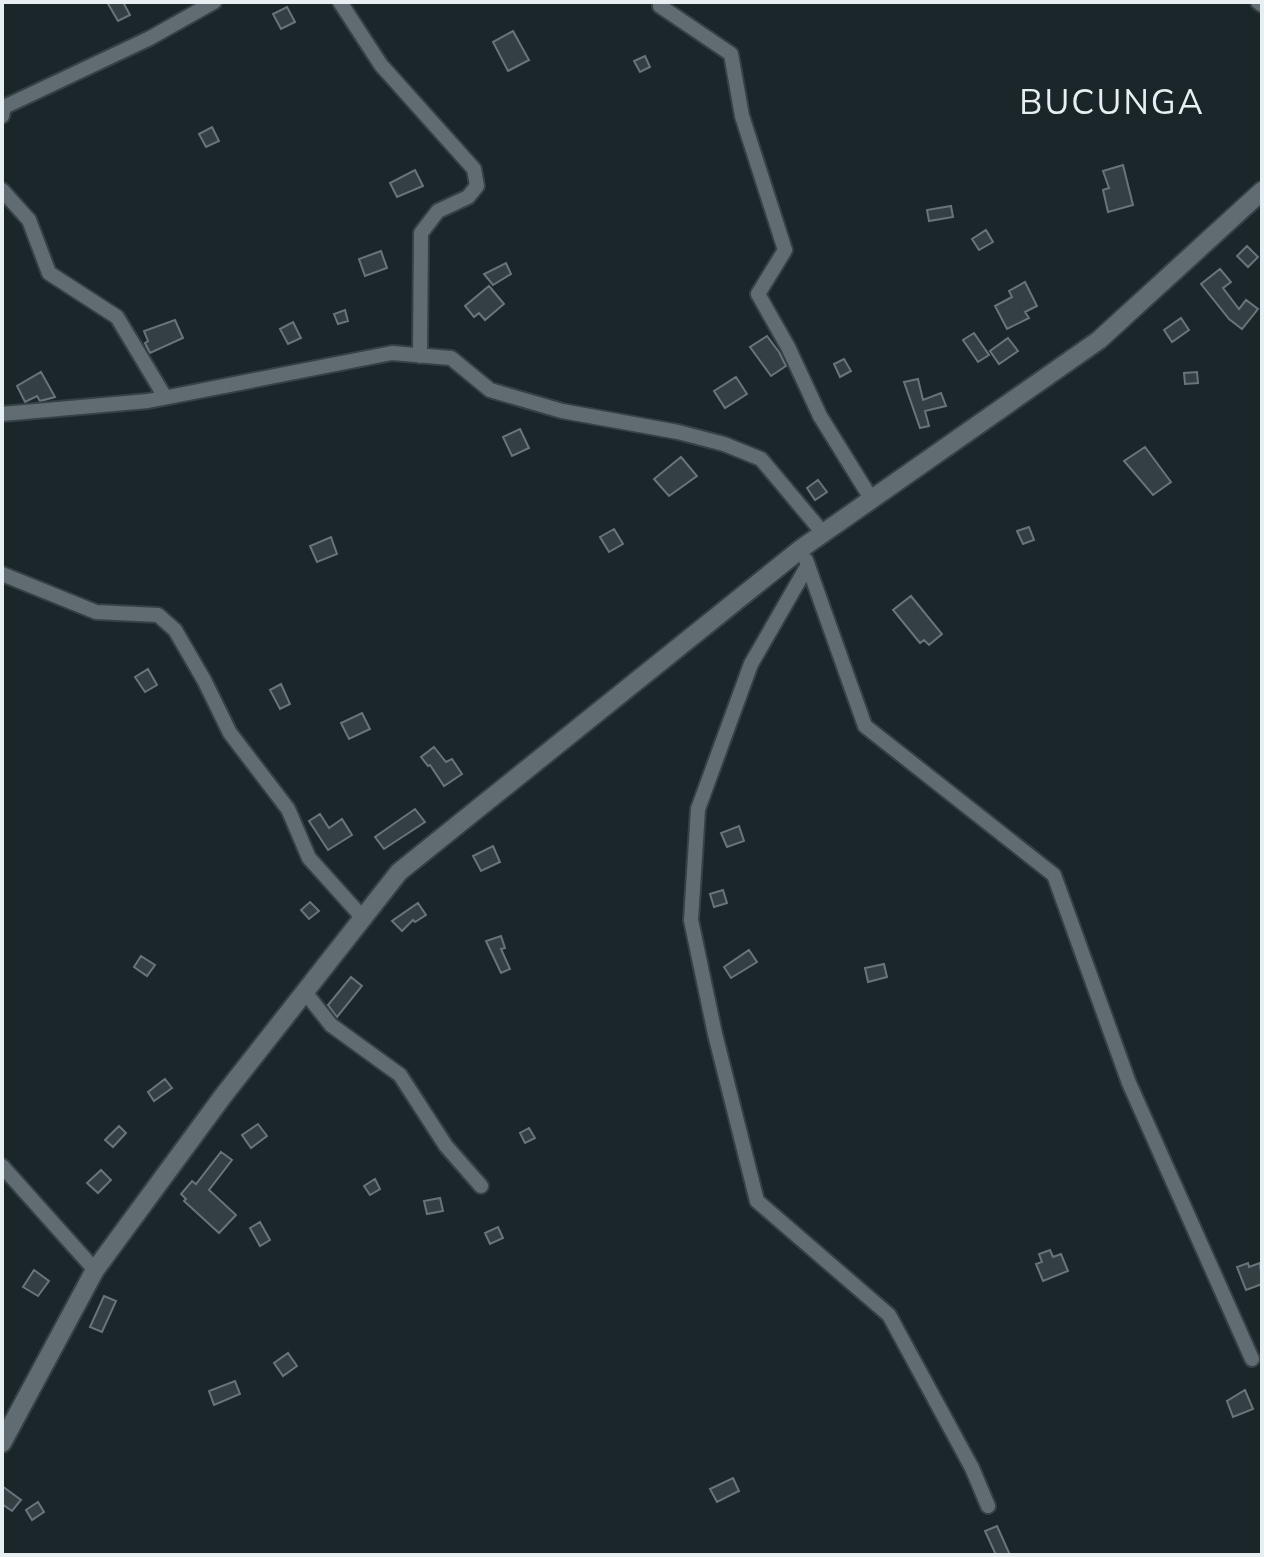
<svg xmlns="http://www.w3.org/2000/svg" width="1264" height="1557" font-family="Mulish,sans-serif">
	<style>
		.building { fill: #333f43; stroke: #68747a; stroke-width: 2 }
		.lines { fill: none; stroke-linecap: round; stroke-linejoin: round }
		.street-casing { stroke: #374044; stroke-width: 18 }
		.secondary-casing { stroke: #374044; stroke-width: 22 }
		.street { stroke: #606c72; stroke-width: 14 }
		.secondary { stroke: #606c72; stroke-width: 18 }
		.labels { text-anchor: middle; stroke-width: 6; stroke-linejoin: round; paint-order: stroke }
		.quarter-label { font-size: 34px; letter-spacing: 2px; fill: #e8eff2; stroke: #1b262a }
	</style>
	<rect width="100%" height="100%" fill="#1b262a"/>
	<path class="building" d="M107 2H123L130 15 118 21Z
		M287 7 295 22 281 29 273 14Z
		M513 31 529 60 508 71 493 42Z
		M645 56 650 67 640 72 634 61Z
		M212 127 219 141 206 147 199 134Z
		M1123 165 1133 205 1108 212 1103 190 1109 188 1103 171Z
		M415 170 423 186 397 197 390 183Z
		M951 206 953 217 929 221 927 210Z
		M986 230 993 242 979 250 972 239Z
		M1247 246 1258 257 1248 267 1237 256Z
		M381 251 387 268 365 276 359 259Z
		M506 263 511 274 493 285 484 274Z
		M1220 269 1231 282 1223 288 1239 309 1246 300 1258 309 1242 329 1229 319 1201 284Z
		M1025 282 1037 306 1025 312 1029 318 1007 329 995 306 1012 297 1009 291Z
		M489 286 504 304 485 320 479 313 474 317 465 306Z
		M345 310 348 321 338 324 334 314Z
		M1181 318 1189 330 1172 342 1164 330Z
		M175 320 183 338 150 353 145 343 148 341 144 331Z
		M293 322 301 338 288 344 280 329Z
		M974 333 989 355 978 362 963 340Z
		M767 336 779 352 786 366 771 376 750 347Z
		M1008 338 1018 351 999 364 990 351Z
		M844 359 851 371 840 377 834 364Z
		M41 372 55 397 40 401 37 396 25 402 17 386Z
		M1197 372 1198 383 1185 384 1184 373Z
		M736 377 747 394 725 408 714 391Z
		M918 379 923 400 941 393 946 406 925 411 929 426 920 428 904 382Z
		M520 429 529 448 512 456 503 437Z
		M1145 447 1171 482 1153 495 1124 461Z
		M681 457 697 476 669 496 654 479Z
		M818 480 827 492 815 500 807 488Z
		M1029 527 1034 540 1023 544 1017 531Z
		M614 529 623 544 609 552 600 537Z
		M331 537 337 554 317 562 310 546Z
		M911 596 942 634 929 645 924 640 920 643 893 610Z
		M148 669 157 685 145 692 135 677Z
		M281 684 290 704 280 709 270 690Z
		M362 713 370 729 349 739 341 723Z
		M434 747 446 762 452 759 462 774 444 786 430 765 428 766 421 757Z
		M415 809 425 822 384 849 375 837Z
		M320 814 329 828 342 819 352 835 328 850 309 821Z
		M739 826 744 841 727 847 721 833Z
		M493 846 500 862 481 871 473 856Z
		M723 890 727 903 714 907 710 894Z
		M310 902 319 911 309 919 301 910Z
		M418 903 426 915 415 922 413 920 402 931 392 921Z
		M501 936 505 948 501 949 510 969 501 973 486 941Z
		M749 950 757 962 731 978 724 967Z
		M141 956 155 965 147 976 134 967Z
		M884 964 887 977 868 982 865 968Z
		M351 977 362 986 337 1017 328 1005Z
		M165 1079 172 1088 154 1101 148 1092Z
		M258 1124 267 1136 251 1148 242 1135Z
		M119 1126 126 1133 113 1147 105 1140Z
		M529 1128 535 1138 525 1143 520 1133Z
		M221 1152 232 1160 209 1190 236 1215 219 1233 184 1201 186 1199 181 1194 192 1181 196 1184Z
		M101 1170 111 1180 98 1193 87 1183Z
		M375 1179 380 1189 370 1195 364 1186Z
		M440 1198 443 1211 427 1214 424 1201Z
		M260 1222 270 1240 260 1246 250 1228Z
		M498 1227 503 1238 490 1244 485 1233Z
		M1050 1250 1053 1257 1061 1254 1068 1271 1043 1281 1036 1264 1042 1262 1039 1254Z
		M1248 1263 1249 1267 1260 1263 1262 1284 1246 1290 1237 1267Z
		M34 1270 49 1281 38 1296 23 1287Z
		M104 1296 116 1301 102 1332 90 1327Z
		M288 1353 297 1366 283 1376 274 1363Z
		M235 1381 240 1394 214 1405 209 1391Z
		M1245 1390 1253 1409 1233 1417 1227 1401Z
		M733 1478 739 1491 717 1502 710 1489Z
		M2 1486 21 1500 12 1511 2 1504Z
		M38 1502 44 1512 32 1520 26 1510Z
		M997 1526 1010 1555H996L985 1531Z"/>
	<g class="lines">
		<defs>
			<path id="street" d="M340 2 381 65 474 169 477 186 468 197 438 211 421 233 420 356
				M660 2V6L731 54 742 116 785 250 758 294 788 347 820 416 872 500
				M1258 2 1262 5
				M2 116 4 107 150 38 214 2
				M2 190 29 220 49 273 117 317 165 397
				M2 414 148 401 392 353 451 358 490 390 562 411 678 432 724 444 761 459 823 533
				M806 560 865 726 1054 875 1129 1083 1252 1359
				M808 565 751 664 698 809 691 920 715 1034 757 1201 889 1315 972 1468 988 1506
				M2 574 96 612 158 615 175 630 204 680 230 733 288 809 309 858 363 918
				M305 992 331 1025 400 1075 446 1146 481 1186
				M2 1166 95 1270"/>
			<path id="secondary" d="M2 1443 95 1270 223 1096 399 872 802 548 1099 340 1262 191"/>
		</defs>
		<use href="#street" class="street-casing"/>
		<use href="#secondary" class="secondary-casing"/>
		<use href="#street" class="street"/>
		<use href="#secondary" class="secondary"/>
	</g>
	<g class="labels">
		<g class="quarter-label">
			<text x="1112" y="114">BUCUNGA</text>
		</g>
	</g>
	<rect width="1264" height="1557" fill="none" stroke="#e8eff2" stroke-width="8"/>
</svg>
